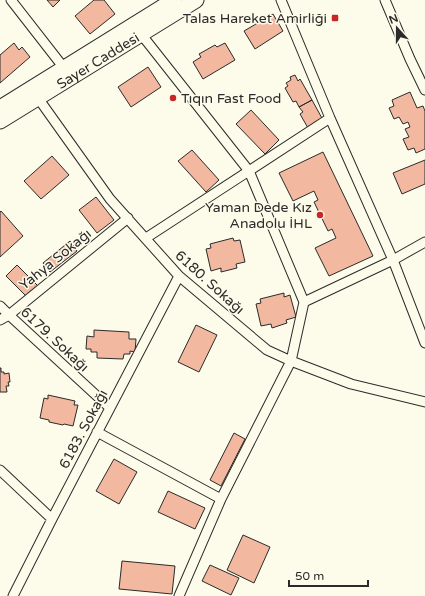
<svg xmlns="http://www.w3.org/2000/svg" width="425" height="596" font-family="'Varela Round',sans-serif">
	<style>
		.building { fill: #f2b8a0; stroke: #2b2b2b }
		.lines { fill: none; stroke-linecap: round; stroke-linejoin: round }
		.minor-casing { stroke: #2b2b2b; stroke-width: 11 }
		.primary-casing { stroke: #2b2b2b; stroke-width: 17 }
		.minor { stroke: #fdfbea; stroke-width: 9 }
		.primary { stroke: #fdfbea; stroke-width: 15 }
		.poi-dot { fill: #c62828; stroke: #fdfbea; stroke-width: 1.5 }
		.labels { text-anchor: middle; stroke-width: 3; stroke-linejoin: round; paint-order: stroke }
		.poi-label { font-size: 14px; fill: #2b2b2b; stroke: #fdfbea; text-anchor: end }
		.street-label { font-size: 14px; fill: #2b2b2b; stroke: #fdfbea }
	</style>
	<rect width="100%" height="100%" fill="#fdfbea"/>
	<path class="building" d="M47 0H60L53 7Z
		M94 0H104L115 14 90 34 75 16Z
		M273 14 283 31 255 49 244 31Z
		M14 43 19 50 22 47 30 57 0 83V55Z
		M225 43 235 60 203 79 193 62 201 57 199 54 215 45 217 47Z
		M148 67 161 87 131 107 118 87Z
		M295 75 298 81 300 79 312 100 299 107 296 101 293 102 285 88 288 86 286 83 291 80 290 77Z
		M410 92 417 108 423 106 425 111V149L416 153 414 148 408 150 403 139 409 137 405 129 410 127 408 122 403 124 399 117 394 119 389 108 394 106 392 100Z
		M312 100 323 120 308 128 300 114 303 112 299 107Z
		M251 110 279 140 265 154 236 124Z
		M192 150 219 180 206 192 178 161Z
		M323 152 373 256 329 276 315 248 336 238 332 229 328 231 314 202 318 200 314 191 293 201 279 173Z
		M52 156 69 175 41 199 24 181Z
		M425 160V184L402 194 393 173Z
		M96 197 114 220 97 233 79 210Z
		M1 211 23 236 0 257V212Z
		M233 238 234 241 240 240 245 262 236 264 237 268 221 272V268L211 271 206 249 211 248 210 244Z
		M70 241 77 251 50 272 43 263Z
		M17 265 38 286 27 297 6 276Z
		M284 293V297L290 295 296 317 286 320 287 323 272 328 271 324 261 326 256 304 261 303 260 299Z
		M196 325 217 335 199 372 178 362Z
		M94 330 129 332V339H136L135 352 130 351V354H124L123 359 97 358V352H91V349H86L87 336 94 337Z
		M0 368H1V372H4V374L9 373 10 382H8L9 386H6L7 392H0Z
		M48 395 75 401 74 405H78L73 426 64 424 63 425 49 422V420L40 418 44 398 48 399Z
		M234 433 245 439 221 486 210 480Z
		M114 459 137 472 119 504 96 491Z
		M168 491 205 508 195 529 158 512Z
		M243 535 270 547 254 583 227 570Z
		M122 561 175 566 172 594 119 589Z
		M210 565 239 578 231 595 202 581Z"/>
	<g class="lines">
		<defs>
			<path id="minor" d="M11 0 64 68
				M281 0 330 118 393 260 425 343
				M385 0 410 59 425 90
				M141 34 249 171 304 302 291 361 221 499 179 596
				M38 98 110 199 179 276 267 350 291 361 351 384 425 402
				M146 238 330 118
				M304 302 393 260 425 242
				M0 306 9 315 110 408
				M0 320 9 315 128 218
				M97 432 221 499
				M0 470 52 519
				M13 596 52 519 179 276"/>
			<g id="primary">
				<path d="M0 108 174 0"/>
				<path id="s1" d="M0 121 196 0"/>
			</g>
		</defs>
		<use href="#minor" class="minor-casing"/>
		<use href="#primary" class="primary-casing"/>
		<use href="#minor" class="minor"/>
		<use href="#primary" class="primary"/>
	</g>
	<g class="poi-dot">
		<rect x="331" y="14" width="8" height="8" rx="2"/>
		<circle cx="173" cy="98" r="4"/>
		<circle cx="320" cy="215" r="4"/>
	</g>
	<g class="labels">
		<g class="poi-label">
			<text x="327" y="23">Talas Hareket Amirliği</text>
			<text x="181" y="103" text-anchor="start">Tıqın Fast Food</text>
			<text x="312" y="212">Yaman Dede Kız<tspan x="312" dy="16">Anadolu İHL</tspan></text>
		</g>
		<g class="street-label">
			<text dy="5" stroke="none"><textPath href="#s1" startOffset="115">Sayer Caddesi</textPath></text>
			<text transform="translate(55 259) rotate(-39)" y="5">Yahya Sokağı</text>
			<text transform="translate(210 282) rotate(42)" y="5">6180. Sokağı</text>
			<text transform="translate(55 339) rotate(43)" y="5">6179. Sokağı</text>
			<text transform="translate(83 429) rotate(-62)" y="5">6183. Sokağı</text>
		</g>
	</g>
	<g transform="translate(397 28) rotate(339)" stroke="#fdfbea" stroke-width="3" paint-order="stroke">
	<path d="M0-3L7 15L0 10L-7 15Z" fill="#2b2b2b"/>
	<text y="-6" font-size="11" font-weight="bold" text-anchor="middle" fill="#2b2b2b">N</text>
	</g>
	<path d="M289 580v6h79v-6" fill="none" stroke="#2b2b2b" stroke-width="2"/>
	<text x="295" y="580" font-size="12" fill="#2b2b2b" stroke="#fdfbea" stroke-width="3" paint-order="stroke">50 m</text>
</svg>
